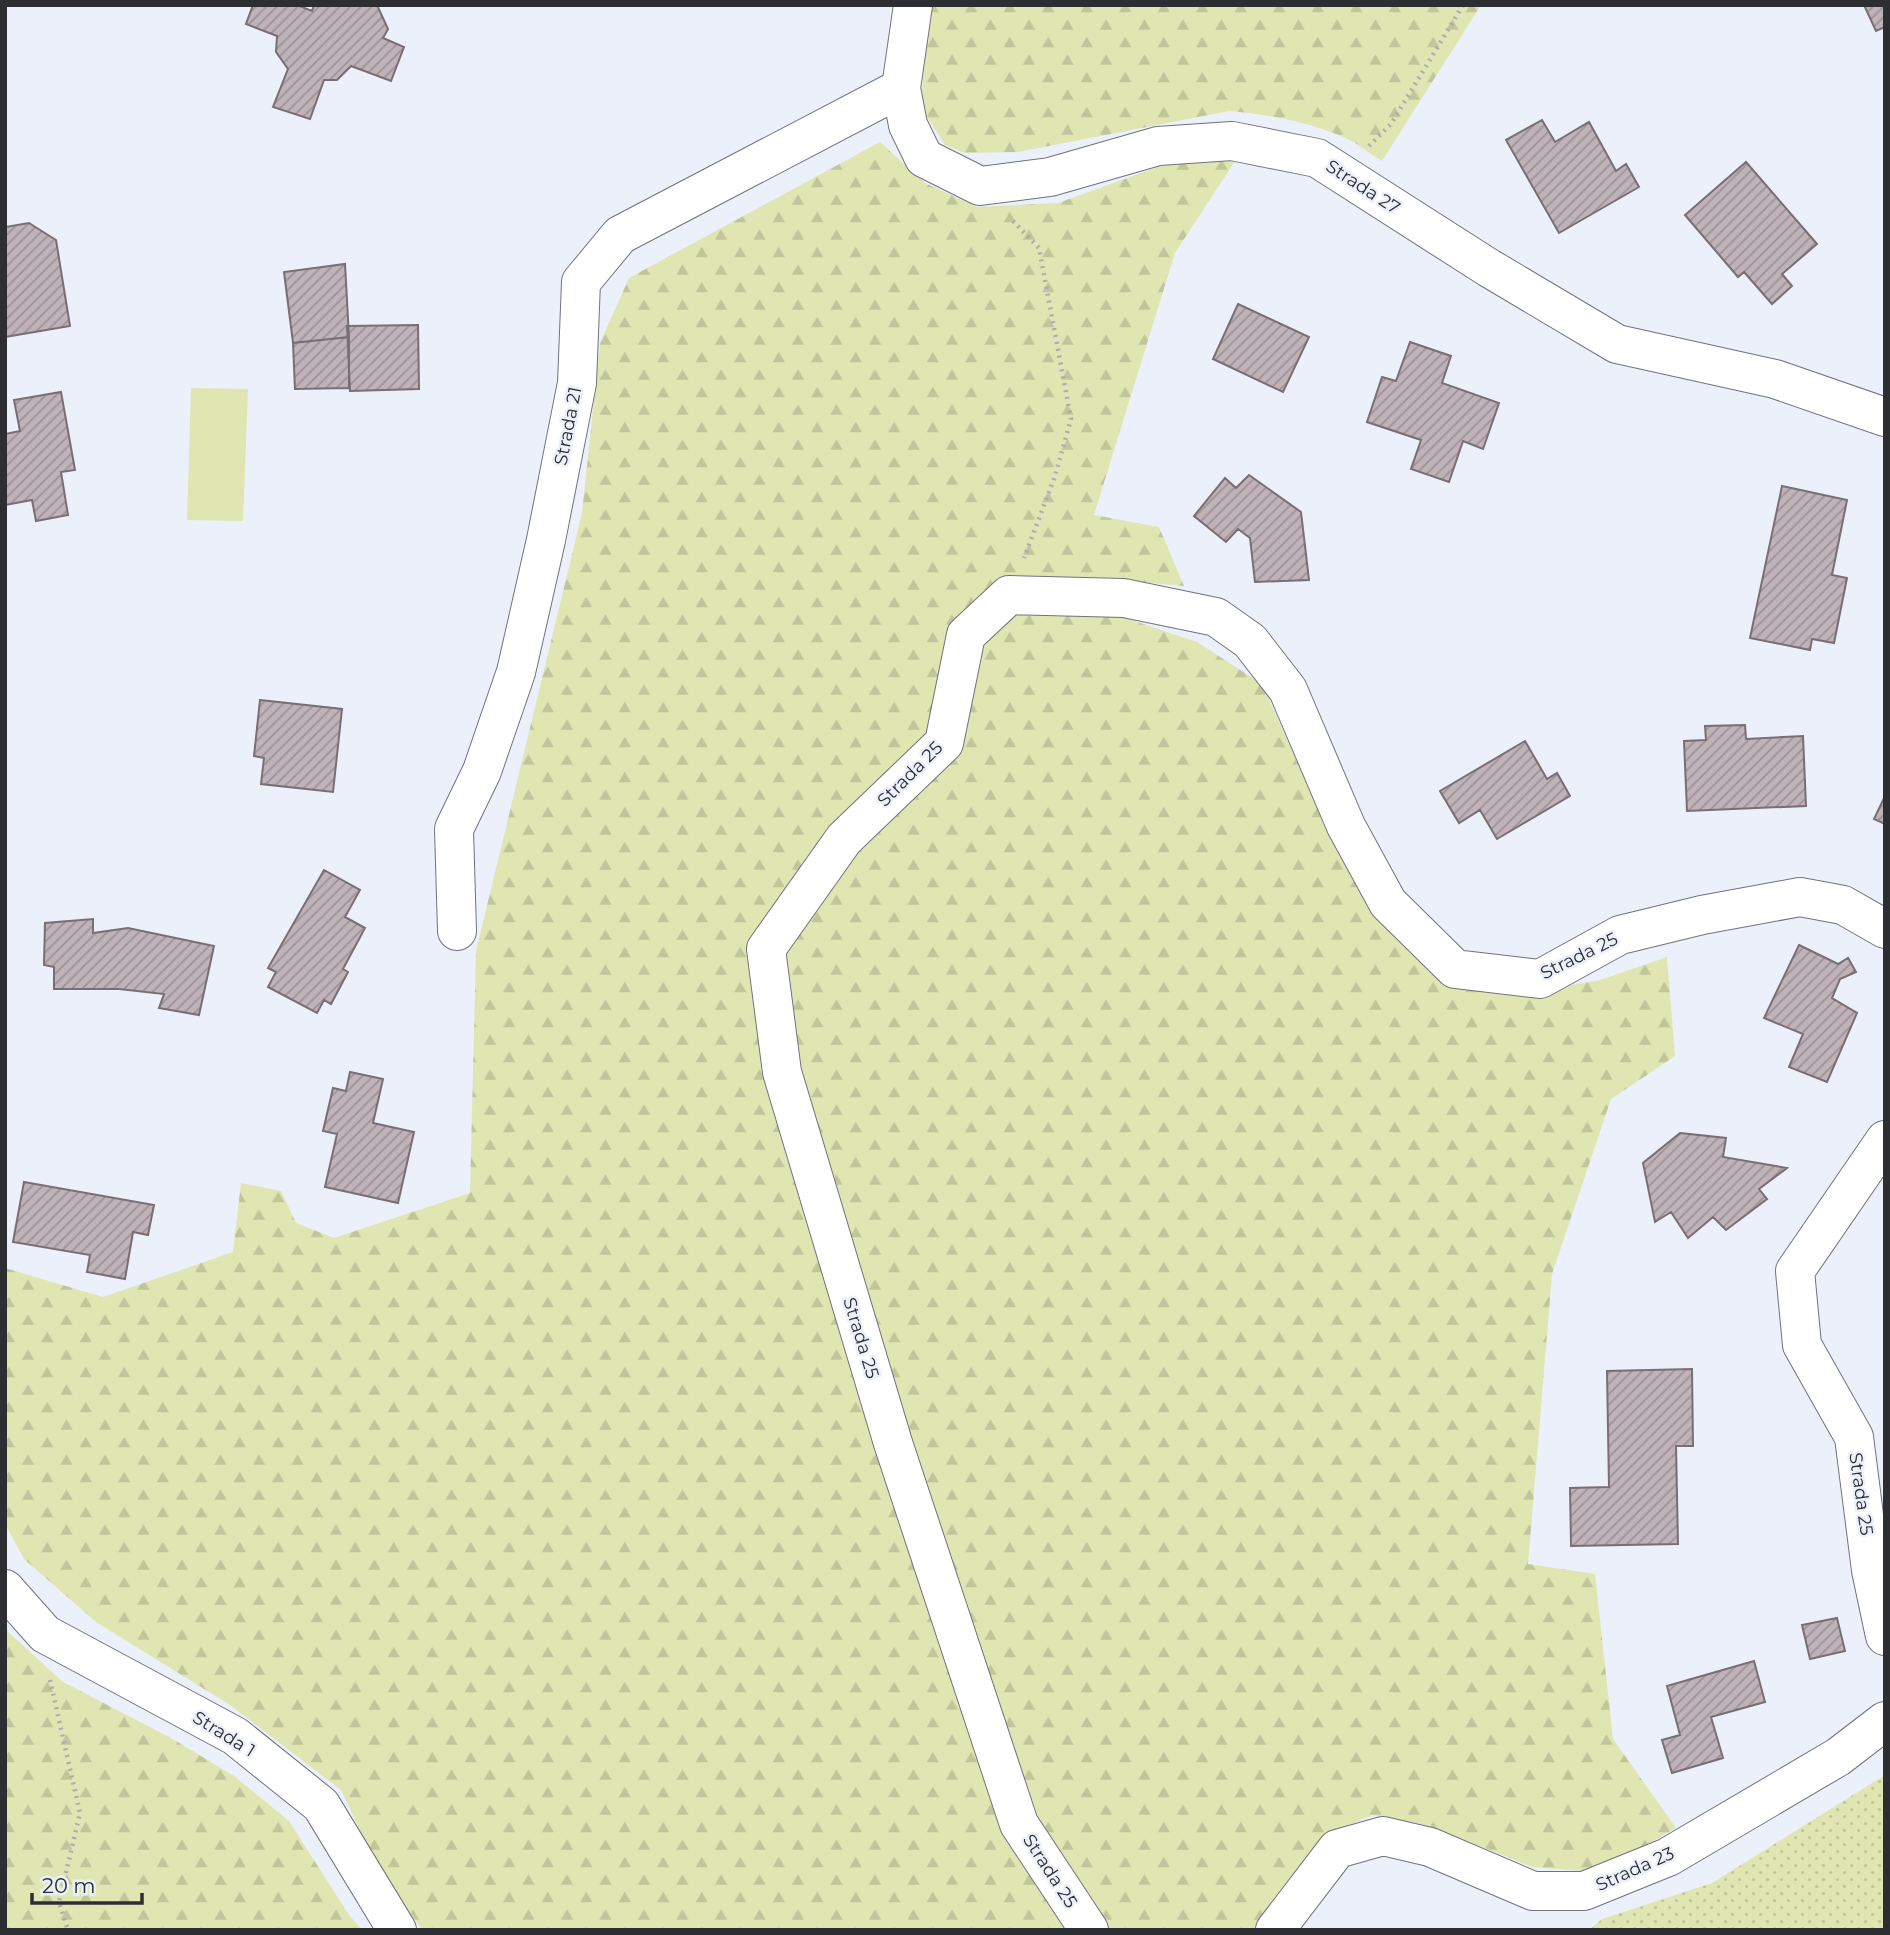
<svg xmlns="http://www.w3.org/2000/svg" width="1890" height="1935" font-family="Montserrat,sans-serif">
	<style>
		.grass { fill: url(#grass-dots) }
		.forest { fill: url(#forest-firs) }
		.garden { fill: #dfe6b1 }
		.building { fill: url(#building-hatch); stroke: #796e73; stroke-width: 2 }
		.lines { fill: none; stroke-linecap: round; stroke-linejoin: round }
		.minor-casing { stroke: #6f737d; stroke-width: 40 }
		.path { stroke: #a8acb4; stroke-width: 4.5; stroke-dasharray: 2 5; stroke-linecap: butt }
		.minor { stroke: #fff; stroke-width: 38 }
		.labels { text-anchor: middle; stroke-width: 5; stroke-linejoin: round; paint-order: stroke }
		.street-label { font-size: 18px; fill: #2c2e32; stroke: #ebf0fb }
	</style>
	<defs>
		<pattern id="grass-dots" width="8" height="8" patternUnits="userSpaceOnUse" patternTransform="scale(1.75)"><rect width="8" height="8" fill="#dfe6b1"/><path d="M2 2h.1M6 6h.1" fill="none" stroke="#c0c699" stroke-width="1.8" stroke-linecap="round"/></pattern>
		<pattern id="forest-firs" width="22" height="20" patternUnits="userSpaceOnUse" patternTransform="scale(1.75)"><rect width="22" height="20" fill="#dfe6b1"/><path d="M5 1l3.5 6h-7zM16 11l3.5 6h-7z" fill="#c0c699"/></pattern>
		<pattern id="building-hatch" width="6" height="6" patternUnits="userSpaceOnUse" patternTransform="scale(1.75)"><rect width="6" height="6" fill="#bfb3b9"/><path d="M-1 1l2-2M0 6l6-6M5 7l2-2" fill="none" stroke="#9b9297"/></pattern>
	</defs>
	<rect width="100%" height="100%" fill="#ebf0fb"/>
	<path class="grass" d="M1885 1775V1930H1589L1602 1919 1712 1883Z"/>
	<path class="forest" d="M924 5H1481L1382 161C1371 155 1361 146 1350 140 1313 123 1269 114 1229 111L1018 152 965 153 945 145 922 109Z
		M880 142 925 183 977 207 1058 203 1166 164 1235 161 1175 253 1094 515 1159 527 1184 586 1118 580 1123 617 1197 642 1262 684 1311 793 1360 886 1519 994 1600 980 1667 957 1675 1056 1611 1099 1552 1274 1528 1564 1595 1574 1613 1739 1676 1828 1634 1852 1582 1871 1532 1867 1455 1836 1373 1815 1336 1830 1260 1930H427L421 1928 377 1866 341 1790 230 1705 96 1622 24 1559 5 1524V1268L103 1297 233 1252 241 1183 281 1191 296 1223 334 1238 470 1193 476 951 582 513 600 343 629 278Z
		M5 1629 63 1682 171 1738 234 1776 289 1821 349 1915 362 1930H5Z"/>
	<path class="garden" d="M191 388 248 389 243 521 187 520Z"/>
	<path class="building" d="M253 5H297L312 11 314 5H377L388 29 383 38 404 47 391 81 351 66 337 80H324L310 119 273 107 288 69 276 52 277 36 246 24Z
		M1864 5H1885V27L1876 31Z
		M1542 120 1555 142 1589 122 1616 171 1626 164 1639 187 1559 233 1506 140Z
		M1746 162 1817 244 1782 274 1792 286 1772 304 1744 272 1738 277 1685 215Z
		M29 223 56 240 70 326 5 337V227Z
		M345 264 349 337 293 343 284 272Z
		M1238 304 1309 337 1283 392 1213 359Z
		M418 325 419 389 350 391 347 326Z
		M349 337V388L295 389 293 343Z
		M1410 342 1451 356 1442 383 1499 403 1483 449 1463 441 1449 482 1411 469 1421 440 1367 422 1382 377 1396 381Z
		M61 392 75 470 61 472 68 515 36 521 32 500 5 505V434L20 431 14 400Z
		M1249 475 1301 512 1309 580 1255 582 1250 538 1238 529 1226 542 1194 516 1225 478 1236 488Z
		M1782 486 1847 500 1832 575 1847 578 1834 643 1812 639 1810 650 1750 638Z
		M260 700 342 709 333 792 261 784 264 758 254 756Z
		M1745 725 1746 739 1803 736 1806 806 1687 811 1684 741 1706 740 1705 726Z
		M1525 741 1547 779 1557 773 1570 796 1497 839 1480 810 1459 823 1440 791Z
		M1885 796V824L1874 819Z
		M324 870 360 890 345 917 365 928 343 969 348 972 331 1004 324 1000 317 1013 268 987 276 972 268 968Z
		M93 919V933L128 928 214 946 199 1015 159 1008 164 994 119 989H54V967L44 965 45 923Z
		M1799 945 1838 964 1848 958 1856 972 1840 979 1832 998 1857 1013 1827 1082 1789 1067 1803 1034 1764 1018Z
		M350 1072 383 1079 373 1123 414 1132 398 1203 325 1187 337 1134 323 1131 333 1088 346 1091Z
		M1680 1133 1726 1138 1723 1157 1787 1168 1759 1189 1767 1199 1726 1230 1713 1217 1688 1238 1671 1212 1655 1222 1643 1163Z
		M24 1182 154 1205 148 1235 133 1232 125 1279 87 1272 90 1255 13 1242Z
		M1692 1369 1693 1446H1676L1678 1544 1571 1546 1570 1488 1609 1487 1607 1371Z
		M1837 1618 1845 1651 1810 1659 1802 1625Z
		M1754 1661 1765 1702 1711 1717 1723 1758 1672 1773 1662 1740 1680 1735 1667 1686Z"/>
	<g class="lines">
		<defs>
			<path id="minor" d="M913 5 901 88 908 125 924 158 980 186 1050 177 1158 146 1232 141 1317 158 1489 268 1617 344 1775 379 1885 417
				M457 931 454 829 482 771 516 672 546 540 577 383 581 282 620 235 901 88
				M1885 1140 1795 1271 1802 1345 1854 1437 1871 1570 1885 1636
				M5 1589 45 1634 235 1736 321 1805 397 1930
				M1089 1930 1019 1824 893 1443 782 1072 766 949 844 839 944 743 966 635 1009 595 1124 598 1216 617 1250 641 1288 690 1346 826 1388 903 1455 969 1540 979 1620 935 1702 915 1800 897 1843 905 1885 929
				M1275 1930 1337 1849 1383 1836 1430 1847 1533 1891H1584L1668 1857 1838 1757 1885 1721"/>
		</defs>
		<use href="#minor" class="minor-casing"/>
		<path class="path" d="M1369 146 1391 124 1463 5
			M1013 221 1039 248 1071 419 1055 476 1024 558
			M50 1680 80 1813 59 1902 68 1930"/>
		<use href="#minor" class="minor"/>
	</g>
	<g class="labels">
		<g class="street-label">
			<text transform="translate(1363 187) rotate(33)" y="6">Strada 27</text>
			<text transform="translate(568 426) rotate(-79)" y="6">Strada 21</text>
			<text transform="translate(910 774) rotate(-45)" y="6">Strada 25</text>
			<text transform="translate(1579 956) rotate(-26)" y="6">Strada 25</text>
			<text transform="translate(861 1338) rotate(73)" y="6">Strada 25</text>
			<text transform="translate(1861 1494) rotate(82)" y="6">Strada 25</text>
			<text transform="translate(224 1734) rotate(32)" y="6">Strada 1</text>
			<text transform="translate(1635 1869) rotate(-24)" y="6">Strada 23</text>
			<text transform="translate(1050 1871) rotate(57)" y="6">Strada 25</text>
		</g>
	</g>
	<rect width="1890" height="1935" fill="none" stroke="#2c2e32" stroke-width="14"/>
	<path d="M32 1893v10h110v-10" fill="none" stroke="#2c2e32" stroke-width="3.5"/>
	<text x="42" y="1893" font-size="21" fill="#2c2e32" stroke="#ebf0fb" stroke-width="5" paint-order="stroke">20 m</text>
</svg>
